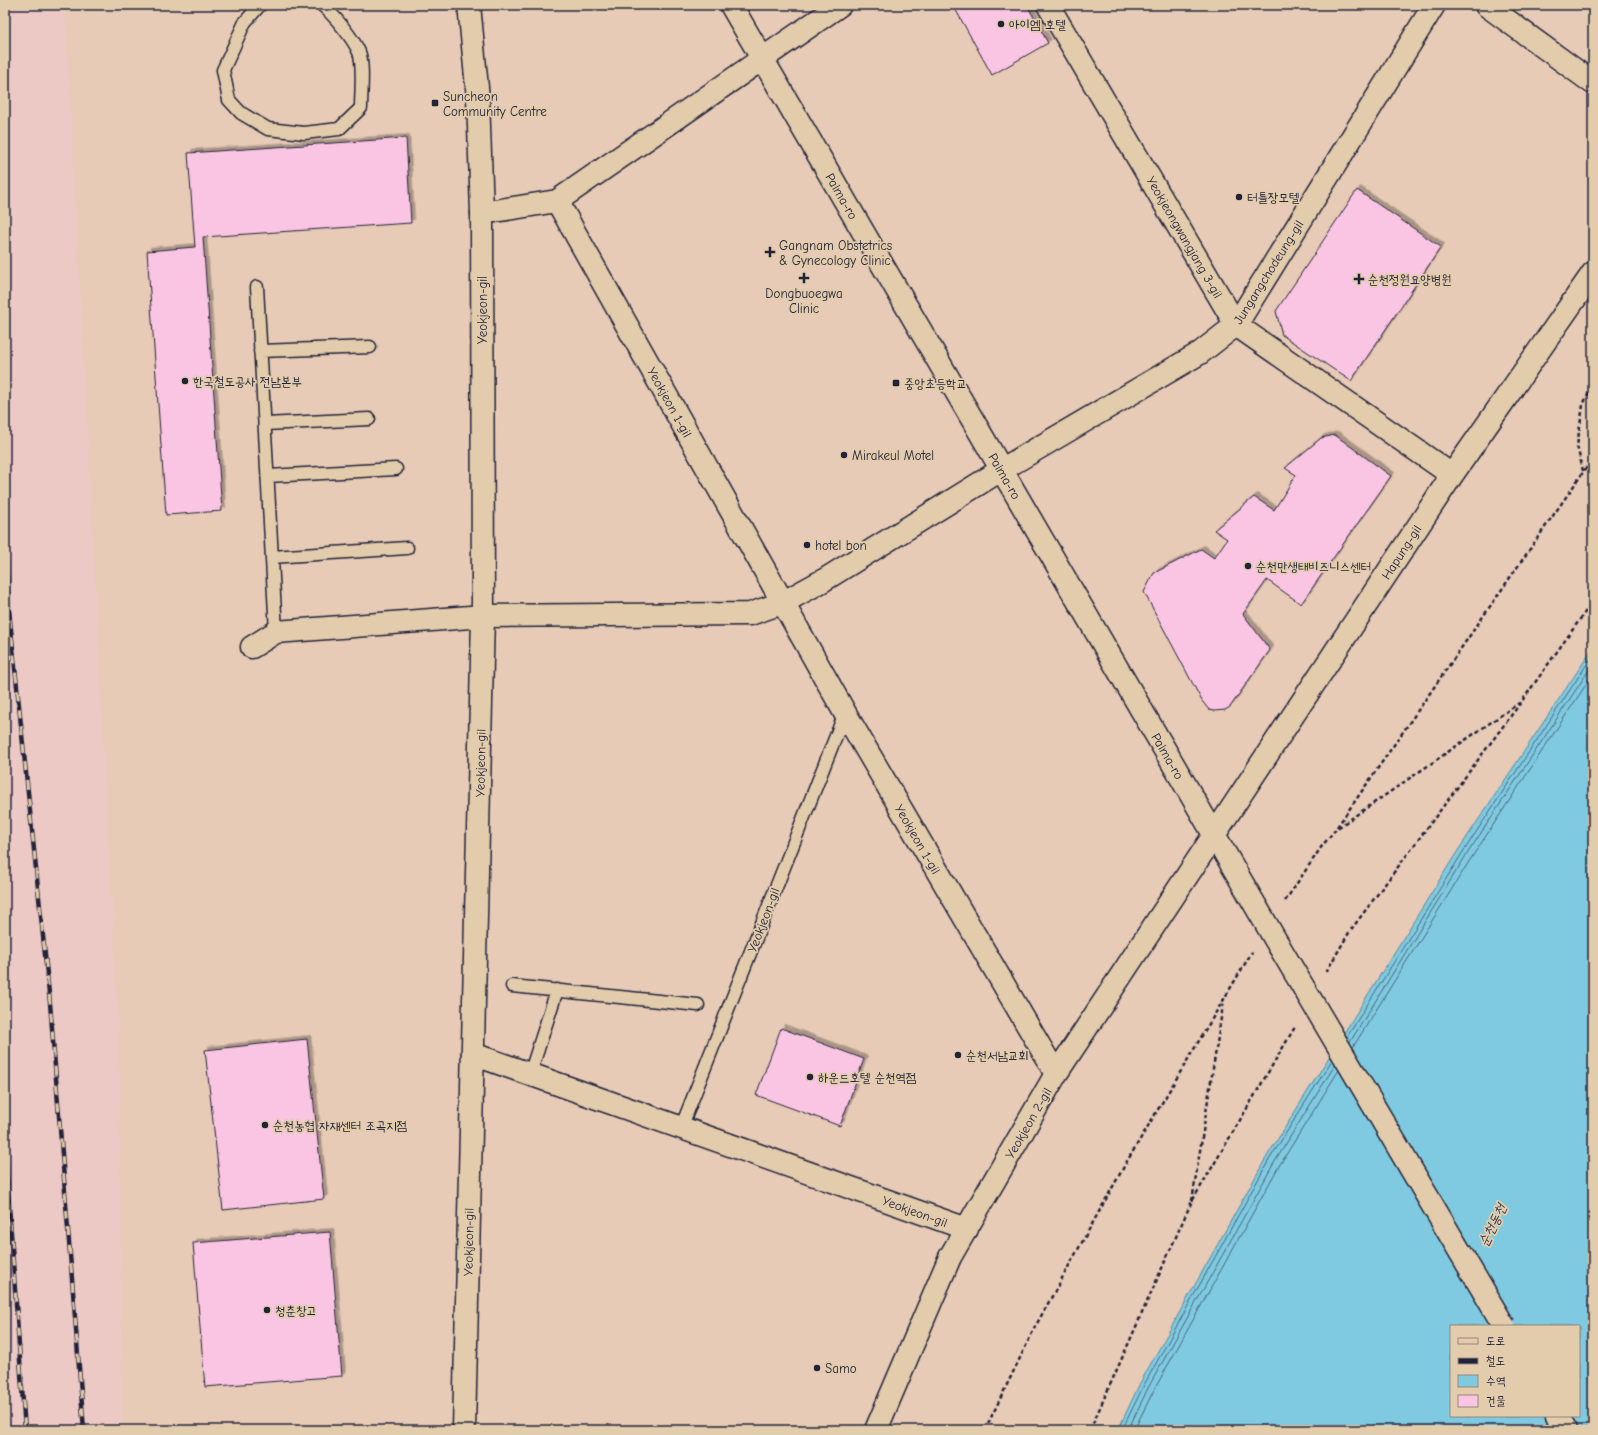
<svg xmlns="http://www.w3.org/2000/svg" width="1598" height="1435" font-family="'Comic Neue','Poor Story',sans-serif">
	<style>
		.built { fill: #ecc9c4 }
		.water { fill: #7fcae0; stroke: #5a879e; fill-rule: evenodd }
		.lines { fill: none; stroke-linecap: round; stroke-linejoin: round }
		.shore { stroke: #47657d; stroke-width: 1 }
		.building { fill: #f9c5e3; stroke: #22223b; filter: url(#shadow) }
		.service-casing { stroke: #22223b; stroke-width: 15 }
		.minor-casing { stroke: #22223b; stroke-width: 25 }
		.tertiary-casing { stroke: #22223b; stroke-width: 25 }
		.secondary-casing { stroke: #22223b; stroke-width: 25 }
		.path { stroke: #22223b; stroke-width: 2.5; stroke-dasharray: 4 3; stroke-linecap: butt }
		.service { stroke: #e2ccab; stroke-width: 12 }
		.minor { stroke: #e2ccab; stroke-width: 22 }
		.tertiary { stroke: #e2ccab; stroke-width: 22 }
		.secondary { stroke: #e2ccab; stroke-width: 22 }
		.rail-casing { stroke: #22223b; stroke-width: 4.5 }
		.rail { stroke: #e2ccab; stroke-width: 3; stroke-dasharray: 9; stroke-linecap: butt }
		.secondary-bridge-casing { stroke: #22223b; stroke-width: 25; stroke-linecap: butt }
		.secondary-bridge { stroke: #e2ccab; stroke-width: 22 }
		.poi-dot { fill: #22223b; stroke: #e2ccab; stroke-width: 1.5 }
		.labels { text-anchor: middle; stroke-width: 3.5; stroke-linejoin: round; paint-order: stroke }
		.poi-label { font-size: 13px; fill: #22223b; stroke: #e2ccab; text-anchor: start }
		.street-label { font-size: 13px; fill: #22223b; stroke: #e2ccab }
		.water-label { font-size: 14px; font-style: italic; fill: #303b54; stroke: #e2ccab }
	</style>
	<defs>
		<filter id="shadow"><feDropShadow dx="3.5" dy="-3.5" stdDeviation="0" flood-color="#0004"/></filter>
	</defs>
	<rect width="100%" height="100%" fill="#e7cbb6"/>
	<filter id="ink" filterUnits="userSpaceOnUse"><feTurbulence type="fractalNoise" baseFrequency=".025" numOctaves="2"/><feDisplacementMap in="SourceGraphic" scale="8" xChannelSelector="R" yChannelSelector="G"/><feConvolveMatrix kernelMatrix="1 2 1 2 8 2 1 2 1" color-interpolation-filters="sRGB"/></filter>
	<g filter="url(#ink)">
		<path class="built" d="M5 5H65L119 1037 122 1430H5Z"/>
		<path class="water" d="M1593 648V1430H1118L1140 1383 1266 1158 1457 852ZM1451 1326H1579V1416H1451Z"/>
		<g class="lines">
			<path class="shore" d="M1347 1037 1461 855 1593 655
				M1350 1042 1465 857 1593 664
				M1353 1047 1470 860 1593 674
				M1122 1430 1144 1385 1269 1160 1332 1060
				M1128 1430 1148 1388 1274 1163 1335 1065
				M1134 1430 1154 1390 1279 1166 1339 1070"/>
		</g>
		<path class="building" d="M953 5H1027L1048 43 992 75Z
			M406 138 411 223 203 237 222 511 166 515 147 251 195 247 188 153Z
			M1357 190 1441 247 1351 381 1282 335 1276 311Z
			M1335 435 1391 476 1301 604 1267 580 1243 614 1270 650 1230 707 1225 710 1214 711 1209 710 1202 701 1144 592 1154 573 1201 549 1214 558 1227 539 1214 530 1254 497 1274 510 1296 475 1285 468 1321 438Z
			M781 1028 864 1059 840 1126 756 1095Z
			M307 1039 324 1199 223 1210 205 1050Z
			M330 1232 342 1376 205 1387 193 1243Z"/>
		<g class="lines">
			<defs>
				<path id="service" d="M260 5 245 22 223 70 229 100 241 113 268 129 304 133 339 129 361 108C361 94 364 64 359 52 353 38 333 14 322 5
					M257 287 276 632
					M260 351 370 347
					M265 424 369 419
					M268 476 396 469
					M272 557 407 548
					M512 986 698 1005
					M530 1074 557 990
					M681 1128 845 713"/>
				<path id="minor" d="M1048 5 1236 325 1452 475
					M1486 5 1593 83
					M557 201 840 5
					M482 213 557 201 845 713 1056 1074
					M252 647 276 632 483 616 750 614 782 603 824 580 1001 470
					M473 1054 967 1229
					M876 1430 950 1257 1056 1074 1452 475 1593 273"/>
				<path id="tertiary" d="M1001 470 1200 353 1236 325 1434 5
					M464 1430 483 616 482 213 478 98 469 5"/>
				<path id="secondary" d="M731 5 1279 946
					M1557 1416 1566 1430"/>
			</defs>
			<use href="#service" class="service-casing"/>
			<use href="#minor" class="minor-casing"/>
			<use href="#tertiary" class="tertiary-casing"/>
			<use href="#secondary" class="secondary-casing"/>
			<path class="path" d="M1583 471 1577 446 1583 405 1593 383
				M1337 827 1593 458
				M1285 901 1322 846 1336 829 1519 703
				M1326 972 1350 931 1522 701 1593 601
				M1192 1201 1224 999
				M985 1430 1035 1327 1126 1163 1252 952
				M1090 1430 1191 1203 1295 1027"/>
			<use href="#service" class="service"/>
			<use href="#minor" class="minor"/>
			<use href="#tertiary" class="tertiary"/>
			<use href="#secondary" class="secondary"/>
			<defs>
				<path id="rail" d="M5 547 9 610 50 1003 84 1430
					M5 1149 25 1430"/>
			</defs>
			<use href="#rail" class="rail-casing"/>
			<use href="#rail" class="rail"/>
			<defs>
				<path id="secondary-bridge" d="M1279 946 1504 1326"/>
			</defs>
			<use href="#secondary-bridge" class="secondary-bridge-casing"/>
			<use href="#secondary-bridge" class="secondary-bridge"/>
		</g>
	</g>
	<g class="poi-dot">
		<circle cx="1001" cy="24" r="4"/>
		<rect x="431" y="99" width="8" height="8" rx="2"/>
		<circle cx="1239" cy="197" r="4"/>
		<path d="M768 246h4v4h4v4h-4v4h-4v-4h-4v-4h4z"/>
		<path d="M802 272h4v4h4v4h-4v4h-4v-4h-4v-4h4z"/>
		<path d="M1357 273h4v4h4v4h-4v4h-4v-4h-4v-4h4z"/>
		<circle cx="185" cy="381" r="4"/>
		<rect x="892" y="379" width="8" height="8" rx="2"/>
		<circle cx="844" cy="455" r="4"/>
		<circle cx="807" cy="545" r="4"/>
		<circle cx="1248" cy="566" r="4"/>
		<circle cx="958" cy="1055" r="4"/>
		<circle cx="810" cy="1077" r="4"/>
		<circle cx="265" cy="1125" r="4"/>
		<circle cx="267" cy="1310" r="4"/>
		<circle cx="817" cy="1368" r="4"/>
	</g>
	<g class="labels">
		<g class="poi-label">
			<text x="1009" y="29">아이엠 호텔</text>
			<text x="443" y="101">Suncheon<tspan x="443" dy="15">Community Centre</tspan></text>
			<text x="1247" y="202">터틀장모텔</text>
			<text x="779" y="250">Gangnam Obstetrics<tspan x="779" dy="15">&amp; Gynecology Clinic</tspan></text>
			<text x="1368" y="284">순천정원요양병원</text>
			<text x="804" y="298" text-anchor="middle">Dongbuoegwa<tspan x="804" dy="15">Clinic</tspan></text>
			<text x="193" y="386">한국철도공사 전남본부</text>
			<text x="904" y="388">중앙초등학교</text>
			<text x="852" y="460">Mirakeul Motel</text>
			<text x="815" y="550">hotel bon</text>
			<text x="1256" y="571">순천만생태비즈니스센터</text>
			<text x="966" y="1060">순천서남교회</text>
			<text x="818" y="1082">하운드호텔 순천역점</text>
			<text x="273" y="1130">순천농협 자재센터 조곡지점</text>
			<text x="275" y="1315">청춘창고</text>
			<text x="825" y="1373">Samo</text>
		</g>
		<g class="street-label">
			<text transform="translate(842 196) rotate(60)" y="5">Palma-ro</text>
			<text transform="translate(1185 237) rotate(60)" y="5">Yeokjeongwangjang 3-gil</text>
			<text transform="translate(1268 272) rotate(-58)" y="5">Jungangchodeung-gil</text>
			<text transform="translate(482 310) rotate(-90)" y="5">Yeokjeon-gil</text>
			<text transform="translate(670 402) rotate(61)" y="5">Yeokjeon 1-gil</text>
			<text transform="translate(1005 476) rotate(60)" y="5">Palma-ro</text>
			<text transform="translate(1401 552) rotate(-57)" y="5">Hapung-gil</text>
			<text transform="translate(1168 756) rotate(60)" y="5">Palma-ro</text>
			<text transform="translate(480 763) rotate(-89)" y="5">Yeokjeon-gil</text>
			<text transform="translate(918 839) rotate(60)" y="5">Yeokjeon 1-gil</text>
			<text transform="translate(763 920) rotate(-69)" y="5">Yeokjeon-gil</text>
			<text transform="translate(1028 1123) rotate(-60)" y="5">Yeokjeon 2-gil</text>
			<text transform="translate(915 1211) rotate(20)" y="5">Yeokjeon-gil</text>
			<text transform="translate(468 1242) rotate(-89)" y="5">Yeokjeon-gil</text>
		</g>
		<g class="water-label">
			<text transform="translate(1492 1225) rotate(-64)" y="5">순천동천</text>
		</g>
	</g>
	<rect width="1598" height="1435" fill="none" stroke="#e2ccab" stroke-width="20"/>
	<rect x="10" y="10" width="1578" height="1415" fill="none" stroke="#22223b" stroke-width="1.5" filter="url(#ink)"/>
	<rect x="1450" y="1325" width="130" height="92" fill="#e2ccab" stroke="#95887e"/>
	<rect x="1458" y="1338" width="20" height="6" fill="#e2ccab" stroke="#95887e"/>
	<text x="1486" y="1345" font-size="12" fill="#22223b">도로</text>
	<rect x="1458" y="1358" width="20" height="6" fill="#22223b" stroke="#95887e"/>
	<text x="1486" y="1365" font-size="12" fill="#22223b">철도</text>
	<rect x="1458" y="1375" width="20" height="12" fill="#7fcae0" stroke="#95887e"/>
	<text x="1486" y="1385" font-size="12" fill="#22223b">수역</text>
	<rect x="1458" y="1395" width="20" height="12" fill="#f9c5e3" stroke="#95887e"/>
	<text x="1486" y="1405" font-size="12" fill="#22223b">건물</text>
</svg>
